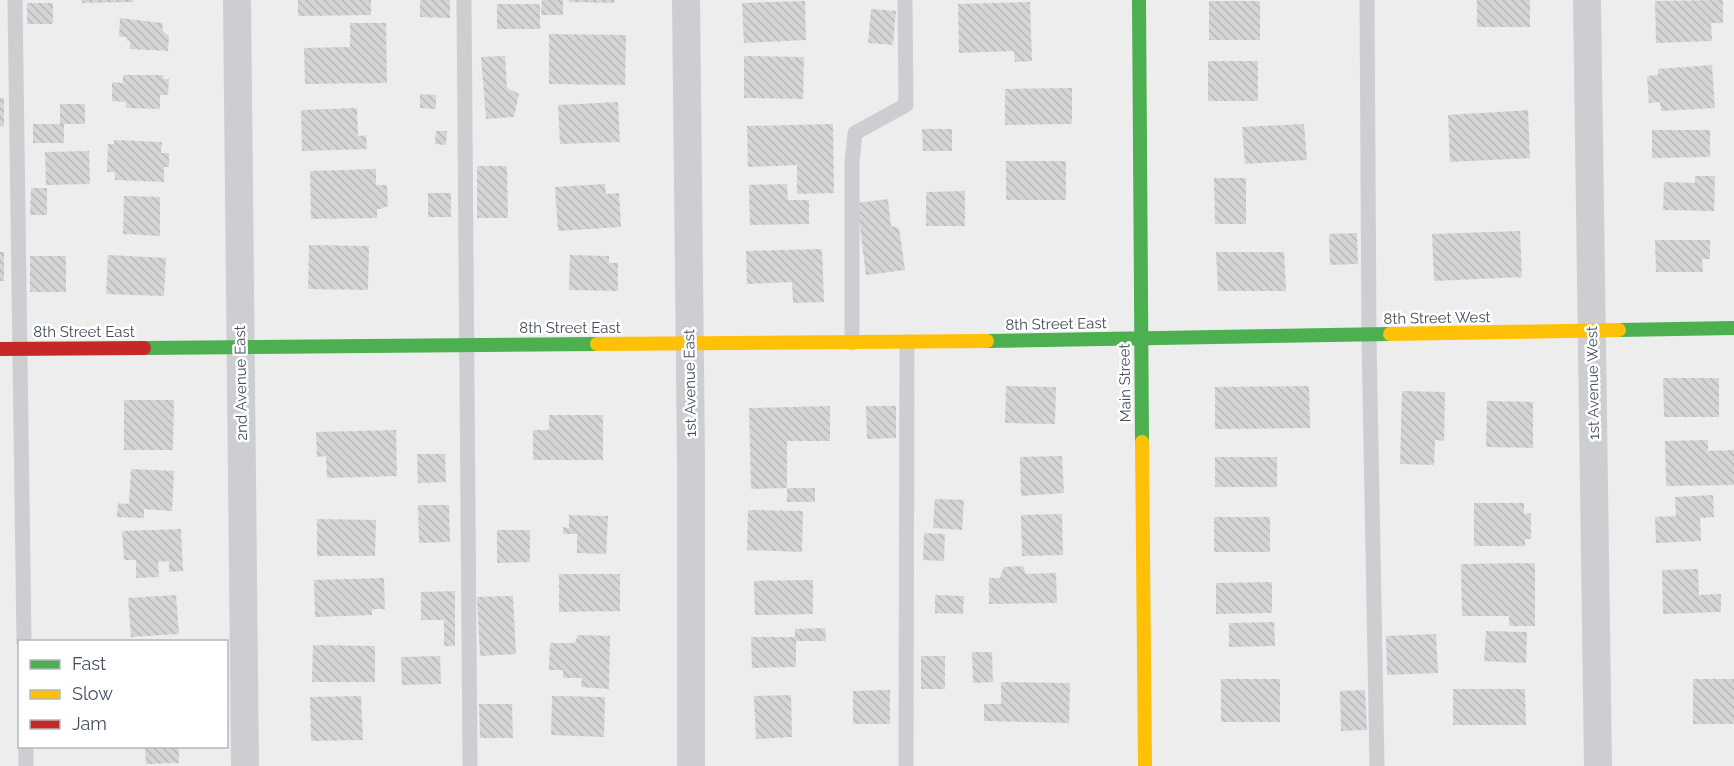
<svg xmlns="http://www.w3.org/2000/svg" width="1734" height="766" font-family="Raleway,sans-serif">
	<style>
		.building { fill: url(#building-back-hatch) }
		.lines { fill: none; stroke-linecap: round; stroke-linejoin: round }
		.lane { stroke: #ccced1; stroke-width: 15 }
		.street { stroke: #ccced1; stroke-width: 28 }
		.fast { stroke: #4caf50; stroke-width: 14 }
		.slow { stroke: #ffc107; stroke-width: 14 }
		.jam { stroke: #c62828; stroke-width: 14 }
		.labels { text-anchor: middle; stroke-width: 5; stroke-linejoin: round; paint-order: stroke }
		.street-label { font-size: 15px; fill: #444d5b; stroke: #fff }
	</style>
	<defs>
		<pattern id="building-back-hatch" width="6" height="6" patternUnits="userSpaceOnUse" patternTransform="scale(1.5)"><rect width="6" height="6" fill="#d5d5d7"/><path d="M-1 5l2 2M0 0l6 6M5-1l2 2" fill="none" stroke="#b8b8bb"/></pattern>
	</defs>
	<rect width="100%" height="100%" fill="#eeeded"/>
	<path class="building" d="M82 0H133V2L82 3Z
		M298 0H371V15L298 16Z
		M420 0H450V18L420 17Z
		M542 0H563V15H541Z
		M569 0H614V3L569 2Z
		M1477 0H1530V27H1477Z
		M1723 0V23H1711L1712 41 1656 43 1655 1Z
		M805 1 806 40 744 43 742 3Z
		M1209 1H1260V40H1209Z
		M1030 2 1032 61 1015 62 1014 51 959 53 958 4Z
		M27 3H53V24H27Z
		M497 4H540V29H497Z
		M871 9 896 11 893 45 868 43Z
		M120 18 162 23 163 31 169 36 168 51 130 49V41H127V37H119Z
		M350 23H386L387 83 305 84 304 48 350 47Z
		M549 34 626 35 625 85 549 84Z
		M505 56 507 88 519 94 514 117 486 119 481 57Z
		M744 56 804 57 803 99 744 98Z
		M1208 61H1258V101H1208Z
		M1712 65 1715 108 1661 111 1660 102 1649 103 1647 76 1658 75V69Z
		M123 75H163V79H169L168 95H160V109L126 108V102L112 101V82L123 83Z
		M1072 88V124L1005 125V89Z
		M420 94 436 95V109L420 108Z
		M0 98H4V126H0Z
		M618 102 620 142 560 144 558 105Z
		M60 104H85V124H64V143H33V124H60Z
		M357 108 358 136 366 135 367 149 302 151 301 110Z
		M1528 110 1530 158 1450 162 1448 115Z
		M833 124 834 193 797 194V165L748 167 747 126Z
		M1304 124 1307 160 1245 164 1242 127Z
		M922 129H952V151H923Z
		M1652 130H1710V157L1652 158Z
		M436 131H447L446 145 435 144Z
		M114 140 162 142 161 153H169V167H164V182L115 180V172H107L108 144H114Z
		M89 151 90 184 46 185 45 152Z
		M1006 161H1066V200H1006Z
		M477 166H507L508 218H477Z
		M376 169V185H387L388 206 377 210V218L311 219 310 171Z
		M1695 176H1715L1714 211 1663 210 1664 182 1695 183Z
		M1214 178H1246V224H1215Z
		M605 184 606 194 619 193 621 227 558 231 555 187Z
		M787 184 788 200H809V224L750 225 749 185Z
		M31 188H47V215H30Z
		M965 191V226H926V192Z
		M428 193H451V217H428Z
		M124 196 160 197V236L123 234Z
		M888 199 891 226 899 228 905 270 866 275 857 203Z
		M1520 231 1522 277 1434 281 1432 234Z
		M1357 233 1358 264 1330 265 1329 234Z
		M1655 240H1710V259H1702L1703 272H1656Z
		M309 245 369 246 368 290 308 289Z
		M822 249 824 302 793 303 792 282 747 284 746 251Z
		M0 252H4V281H0Z
		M1216 252H1284L1286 291H1218Z
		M108 255 166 258 164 296 106 294Z
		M570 255 609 256V263H618V291L569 290Z
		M30 256H66V292H30Z
		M1663 378H1719V417H1664Z
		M1006 386 1056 387 1055 424 1005 423Z
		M1309 386 1310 428 1215 429V387Z
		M1402 391 1445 392 1444 441 1435 440 1434 465 1400 464Z
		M124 400H174L173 450H124Z
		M1487 401 1533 402V448L1486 447Z
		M830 406V441H787V488L751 489 749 408Z
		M866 406H896V438L867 439Z
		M549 415H603V460H533V430H549Z
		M396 430 397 476 327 478 326 456 317 457 316 432Z
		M1708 440V451L1734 450V485L1666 486 1665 441Z
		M417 454H445L446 482 418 483Z
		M1062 456 1064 493 1021 496 1020 457Z
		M1215 457H1277V487H1215Z
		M131 469 174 471 172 511 144 509V518L117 517 118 503 129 504Z
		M787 488H815V502H787Z
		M1713 495 1714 517 1700 518 1701 541 1656 543 1655 517 1676 516 1675 497Z
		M935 499 964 500 962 530 933 528Z
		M1474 503H1524V514L1531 513V539H1525V546H1474Z
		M418 505H449L450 542 419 543Z
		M748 510 803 511 802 552 747 550Z
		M1062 514 1063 555 1022 556 1021 515Z
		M569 515 608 516 606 554 577 553V534H563V527L569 528Z
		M1214 517H1270V552H1214Z
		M317 519 376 520 375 556H317Z
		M181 529 183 571 169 572V561L158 562 159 577 136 578V560H124L122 531Z
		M497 530H530V562L497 563Z
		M924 533 945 534 944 561 923 560Z
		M1535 563V626H1509V616H1462L1461 564Z
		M1023 566 1026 574 1056 573 1057 603 989 604V578H1000L1004 567Z
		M1698 569 1699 595 1721 594V612L1663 614 1662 570Z
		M559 574H620V611L559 612Z
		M384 578 385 609H372V615L315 617 314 580Z
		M813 580V614L755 615 754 581Z
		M1272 582V613L1216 614V583Z
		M455 591V646H444V620H421V592Z
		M176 595 179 634 131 637 128 598Z
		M935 595 964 596 963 614 935 613Z
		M513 596 516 654 480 656 477 597Z
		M1274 622 1275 646 1229 647V623Z
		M825 628 826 641H796V667L752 668 751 637H795V629Z
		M1486 631 1527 632 1526 663 1484 661Z
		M1436 634 1438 673 1387 675 1386 636Z
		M578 635 610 636 609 689 581 687 582 678H563V670H549L550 643H575Z
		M313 645 375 646V682H312Z
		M972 652H992L993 682 973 683Z
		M440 656 441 684 402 685 401 657Z
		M921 656H945V689H921Z
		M1221 679H1280V722H1221Z
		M1693 679H1734V724H1693Z
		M1001 682 1070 683 1069 723 984 721V704H1001Z
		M1453 689H1525L1526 725H1453Z
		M890 690V724H853V691Z
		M1365 690 1367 730 1341 731 1340 691Z
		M791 695 792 737 756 739 754 696Z
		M361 696 363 740 311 741 310 697Z
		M552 696 605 697 604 737 551 735Z
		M479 704H512L513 738H480Z
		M145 746H179V763L146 764Z"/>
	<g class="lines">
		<path class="lane" d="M15 0 24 642
			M464 0 470 766
			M1367 0 1369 336 1377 766
			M852 343V162L855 133 906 105 905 0
			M26 746V766
			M906 766 907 342"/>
		<path class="street" d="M237 0 245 766
			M686 0 691 460V766
			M1587 0 1598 766"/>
		<path class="fast" d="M1139 0 1142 442
			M1619 330 1734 328
			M987 341 1390 334
			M144 348 597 344"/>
		<path class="slow" d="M1390 334 1619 330
			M597 344 987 341
			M1142 442 1145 766"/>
		<path class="jam" d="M0 349 144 348"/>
	</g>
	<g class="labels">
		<g class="street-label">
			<text transform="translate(1437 318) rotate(-1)" y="5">8th Street West</text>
			<text transform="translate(1056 324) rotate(-1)" y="5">8th Street East</text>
			<text x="570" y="333">8th Street East</text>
			<text x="84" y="337">8th Street East</text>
			<text transform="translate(241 383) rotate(-91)" y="5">2nd Avenue East</text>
			<text transform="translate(690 383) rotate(-91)" y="5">1st Avenue East</text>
			<text transform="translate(1125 383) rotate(-91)" y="5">Main Street</text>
			<text transform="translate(1593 383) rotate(-91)" y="5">1st Avenue West</text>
		</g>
	</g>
	<rect x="18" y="640" width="210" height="108" fill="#ffffff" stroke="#b4b8bd" stroke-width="1.5"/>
	<rect x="30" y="660" width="30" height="9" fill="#4caf50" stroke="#b4b8bd" stroke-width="1.5"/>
	<text x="72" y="670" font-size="18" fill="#444d5b">Fast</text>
	<rect x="30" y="690" width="30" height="9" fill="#ffc107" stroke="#b4b8bd" stroke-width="1.5"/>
	<text x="72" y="700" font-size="18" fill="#444d5b">Slow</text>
	<rect x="30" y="720" width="30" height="9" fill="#c62828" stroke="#b4b8bd" stroke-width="1.5"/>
	<text x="72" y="730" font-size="18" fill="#444d5b">Jam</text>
</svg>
